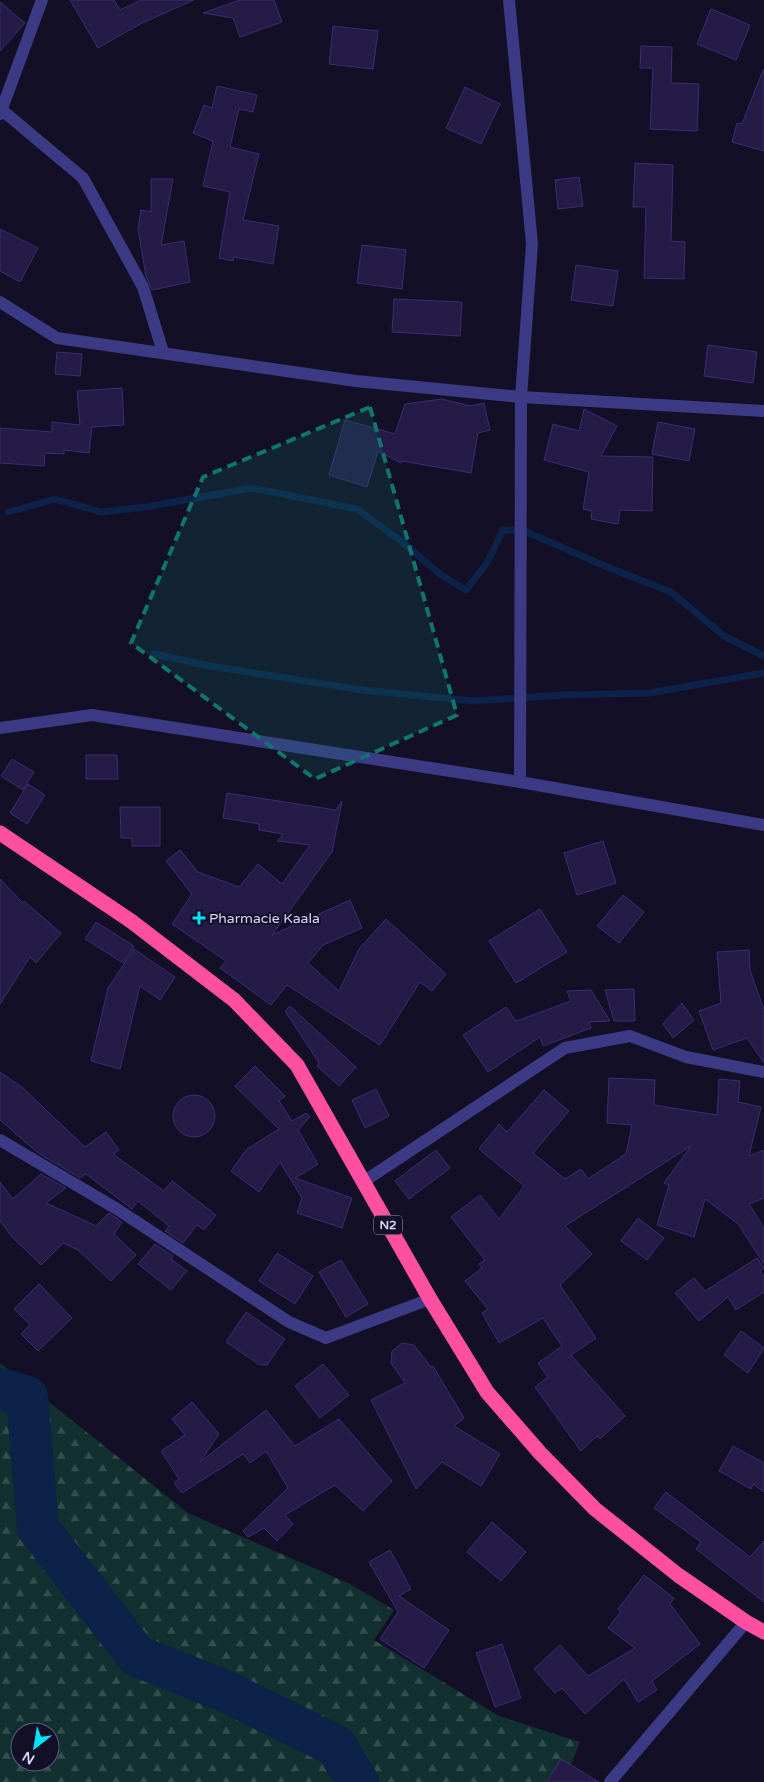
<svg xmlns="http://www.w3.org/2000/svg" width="764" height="1782" font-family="'Varela Round',sans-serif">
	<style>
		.forest { fill: url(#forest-firs); fill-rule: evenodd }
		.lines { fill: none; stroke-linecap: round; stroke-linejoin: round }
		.stream { stroke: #0c2248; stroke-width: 7 }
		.river { stroke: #0c2248; stroke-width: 42 }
		.building { fill: #241b47; stroke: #3b2d73 }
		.street { stroke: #3d3a85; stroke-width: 12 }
		.highway { stroke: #ff4fa3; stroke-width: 15 }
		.marked { fill: #0f766e; fill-opacity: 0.2; stroke: #0f766e; stroke-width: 4; stroke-dasharray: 10 6; stroke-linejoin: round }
		.poi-dot { fill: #00e5ff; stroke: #130f26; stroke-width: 2 }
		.labels { text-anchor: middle; stroke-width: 4; stroke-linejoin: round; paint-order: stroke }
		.shield { fill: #130f26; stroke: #9e99be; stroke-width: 1 }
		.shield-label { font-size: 12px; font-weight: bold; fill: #d9d4ff }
		.poi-label { font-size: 14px; fill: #d9d4ff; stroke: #130f26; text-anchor: start }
	</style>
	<defs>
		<pattern id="forest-firs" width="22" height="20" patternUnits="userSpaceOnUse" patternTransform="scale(1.25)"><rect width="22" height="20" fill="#12302f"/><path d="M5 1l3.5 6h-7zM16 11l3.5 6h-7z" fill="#344d4e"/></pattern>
	</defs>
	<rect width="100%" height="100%" fill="#130f26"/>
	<path class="forest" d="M0 1363 188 1513 350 1584 394 1610 374 1640 499 1716 580 1742 564 1782H0ZM20 1732H50V1762H20Z"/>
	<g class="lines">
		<path class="stream" d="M8 512 55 499 101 512 146 507 252 488 357 509 401 541 441 575 466 590 487 563 503 530H522L612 569 671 592 724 636 764 656
			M154 654 210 666 362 690 473 701 562 695 649 693 764 673"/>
		<path class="river" d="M0 1389 27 1397 38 1528 137 1656 225 1691 336 1746 358 1782"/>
	</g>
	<path class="building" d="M70 0H114L120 10 141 0H194L140 24 98 48Z
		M240 0H274L282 22 240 37 233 18 203 13Z
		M0 2 25 23 0 51Z
		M711 9 750 25 736 60 697 44Z
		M333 26 378 31 373 69 329 64Z
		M641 46 672 47 671 83 699 84 697 131 650 129 653 68H640Z
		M763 70H764V151L732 142 737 123 742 124Z
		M217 86 257 95 253 112 239 109 230 147 259 154 243 220 279 226 273 264 234 257 233 261 219 258 230 192 203 186 213 141 193 133 204 105 212 108Z
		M465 87 500 104 481 144 446 128Z
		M635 163 673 165 671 241 685 242 684 279 644 278 646 207H633Z
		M579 177 583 206 558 209 555 180Z
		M151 179H173L161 245 184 241 190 282 152 290 146 276 138 229 141 210 151 212Z
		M0 229 38 248 20 282 0 271Z
		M362 245 406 250 402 289 357 283Z
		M576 265 618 271 613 306 571 300Z
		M394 299 462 302 460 336 392 332Z
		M708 345 757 352 753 383 704 376Z
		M57 352 82 354 80 376 55 374Z
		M122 388 124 425 92 427 89 453 64 450V454L45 453 44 466 0 463V428L52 432V422L80 425 77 391Z
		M442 399 470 406 484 403 490 430 478 433 471 473 402 461 401 463 378 451 367 487 329 475 345 420 395 434 405 404Z
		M584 409 617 426 601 456 653 457 652 511 620 510 618 524 591 519 592 511 583 509 589 472 544 460 553 424 579 431Z
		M658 422 695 429 689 461 652 454Z
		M86 755H117L118 779H86Z
		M12 759 34 772 23 790 1 776Z
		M28 784 45 795 27 824 10 813Z
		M227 793 336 810 342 801 332 852 272 935 350 900 362 928 323 945 308 963 339 991 359 949 386 919 446 974 432 991 420 982 380 1045 287 985 271 1005 220 968 226 961 172 924 192 894 166 861 180 850 198 872 239 887 258 864 282 884 310 845 277 841 283 834 259 830V824L223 818Z
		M120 807H160V846H132V838H121Z
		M603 841 616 883 577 895 564 853Z
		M0 879 23 903 24 901 61 933 36 963 30 957 0 1004Z
		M623 895 644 912 619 943 597 926Z
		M540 909 567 952 516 983 489 941Z
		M96 922 134 946 123 963 85 939Z
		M134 949 175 977 160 1000 140 986 120 1069 91 1061 108 988Z
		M749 950 750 970 764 1010V1063L747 1038 713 1050 699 1011 721 1003 717 952Z
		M634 989 635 1021H614L605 990Z
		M591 990 610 1021 589 1022 591 1028 543 1046 540 1037 488 1072 463 1035 506 1007 516 1021 571 1001 567 991Z
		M682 1003 694 1020 673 1038 663 1024Z
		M290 1006 356 1067 339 1086 317 1066 319 1063 285 1011Z
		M255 1066 285 1096 279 1101 292 1121 306 1113 310 1117 298 1130 318 1164 295 1178 352 1198 342 1228 297 1213 302 1198 280 1162 259 1192 231 1171 247 1149 279 1129 235 1086Z
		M0 1072 23 1088 85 1147 106 1132 119 1150 113 1154 164 1191 172 1181 216 1215 204 1230 197 1225 183 1243 165 1231 169 1226 138 1201 132 1209 86 1174 80 1178 38 1153 0 1120Z
		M609 1078 655 1080 654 1105 717 1115 719 1079 740 1081 738 1102 761 1107 749 1156 764 1150V1198L749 1204 764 1228V1264L738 1224 705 1199 694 1237 657 1225 669 1185 664 1183 691 1146 565 1226 592 1254 560 1285 596 1338 571 1355 625 1416 600 1439 597 1436 581 1451 535 1387 548 1377 538 1363 562 1346 543 1318 499 1343 482 1313 488 1309 465 1281 482 1268 479 1264 485 1260 451 1217 480 1195 499 1219 524 1186 479 1149 499 1124 507 1132 544 1090 569 1111 533 1153 565 1179 581 1169 588 1179 626 1154 632 1125 607 1123Z
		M376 1089 389 1116 365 1128 352 1100Z
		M173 1116a21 21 0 1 1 42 0a21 21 0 1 1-42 0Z
		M436 1150 450 1168 409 1199 395 1181Z
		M41 1174 66 1188 46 1203 96 1226 109 1213 122 1222 114 1234 136 1255 111 1281 78 1250 63 1243 41 1265 12 1237 0 1221V1182L13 1199Z
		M638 1218 664 1238 647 1260 621 1241Z
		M155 1244 173 1256 171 1259 187 1271 171 1290 138 1264Z
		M277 1253 313 1276 295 1304 259 1281Z
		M757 1258 764 1268 760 1271 764 1277V1292L736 1310 728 1297 699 1321 675 1293 694 1278 705 1291Z
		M341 1260 368 1304 346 1317 319 1272Z
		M39 1284 72 1318 38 1351 21 1334 30 1325 14 1309Z
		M246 1312 285 1339 267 1365H260L226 1342Z
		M741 1331 764 1348 748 1373 724 1355Z
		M402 1343 414 1345 431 1367 433 1366 464 1418 454 1426 500 1454 481 1486 442 1462 416 1489 371 1400 405 1383 391 1363 392 1351Z
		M323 1364 349 1395 320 1418 295 1386Z
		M192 1402 219 1434 200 1462 266 1410 295 1446 339 1419 392 1481 363 1511 335 1485 285 1515 293 1524 277 1541 264 1528 248 1537 243 1531 288 1488 266 1451 250 1463 243 1454 182 1493 174 1483 179 1479 161 1451 185 1435 172 1419Z
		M733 1446 764 1463V1492L753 1484 751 1489 719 1471Z
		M666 1492 750 1557 764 1541V1602L696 1549 701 1542 654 1508Z
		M492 1522 526 1552 501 1581 467 1552Z
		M390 1550 411 1589 399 1596 449 1630 424 1668 380 1639 398 1612 369 1562Z
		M644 1575 674 1598 670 1604 700 1644 652 1681 657 1690 638 1702 624 1679 585 1714 562 1688 555 1693 534 1669 560 1645 588 1676 635 1648 608 1628 621 1611 618 1609Z
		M502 1644 521 1698 495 1707 476 1653Z
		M561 1759 599 1782H547Z"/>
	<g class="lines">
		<path class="street" d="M509 0 532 244 521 397 520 782
			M2 110 83 178 143 287 163 352
			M0 114 42 0
			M0 302 57 338 356 381 521 397 764 411
			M0 728 92 715 520 782 764 825
			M0 1140 117 1209 289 1322 326 1338 430 1299
			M363 1182 565 1048 630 1036 686 1057 764 1072
			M610 1782 746 1622"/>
		<path class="highway" d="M0 833 131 921 234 1000 297 1065 430 1299 487 1392 540 1453 595 1509 678 1575 746 1622 764 1632"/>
	</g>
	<path class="marked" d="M370 407 457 715 315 779 131 643 203 477Z"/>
	<path class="poi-dot" d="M196.5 910.5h5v5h5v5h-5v5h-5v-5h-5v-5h5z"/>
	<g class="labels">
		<rect class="shield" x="374" y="1215.5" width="28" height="19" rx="4"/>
		<g class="shield-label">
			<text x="388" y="1229">N2</text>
		</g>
		<g class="poi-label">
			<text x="209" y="923">Pharmacie Kaala</text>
		</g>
	</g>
	<g transform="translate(35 1747) rotate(211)"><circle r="24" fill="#130f26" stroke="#625e7d"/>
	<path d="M0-4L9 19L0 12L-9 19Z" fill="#00e5ff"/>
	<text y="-8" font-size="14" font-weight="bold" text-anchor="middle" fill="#d9d4ff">N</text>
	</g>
</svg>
